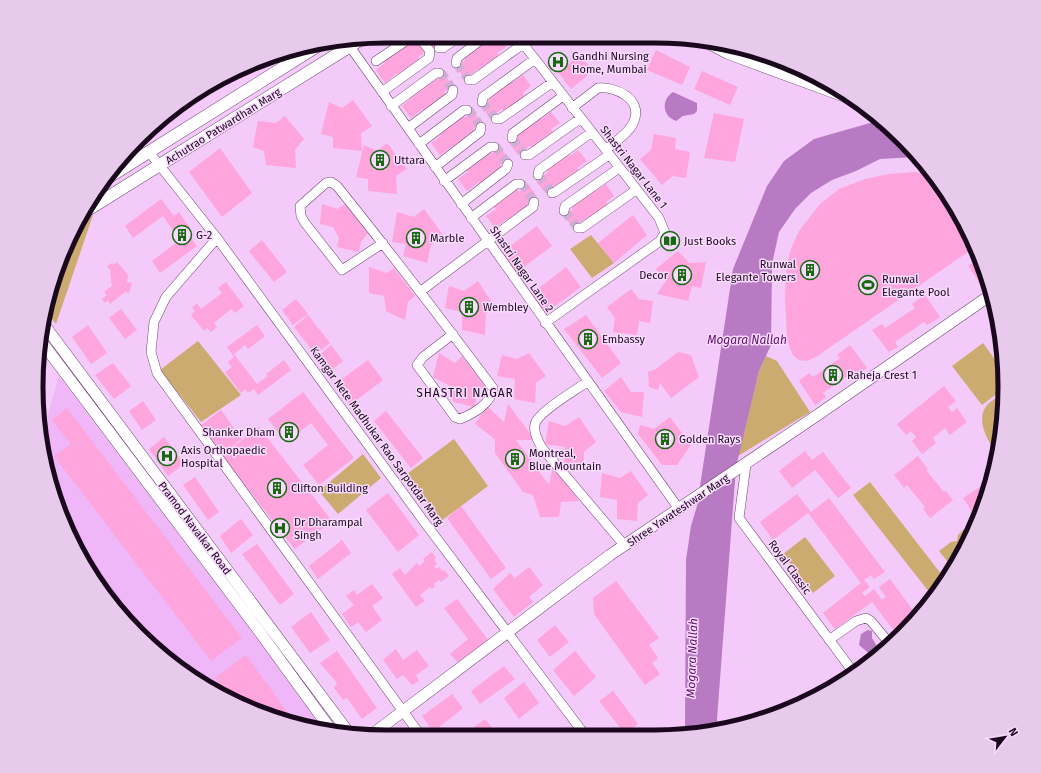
<svg xmlns="http://www.w3.org/2000/svg" width="1041" height="773" font-family="'Fira Sans',sans-serif">
	<style>
		.built { fill: #efb7f8 }
		.green { fill: #cbab70 }
		.water { fill: #b87ac2 }
		.building { fill: #fda5dc }
		.lines { fill: none; stroke-linecap: round; stroke-linejoin: round }
		.minor-tunnel { stroke: #d2add8; stroke-width: 9; stroke-dasharray: 9 4.5; stroke-linecap: butt }
		.minor-casing { stroke: #6f4276; stroke-width: 10 }
		.tertiary-casing { stroke: #6f4276; stroke-width: 12 }
		.secondary-casing { stroke: #6f4276; stroke-width: 13 }
		.minor { stroke: #fff; stroke-width: 9 }
		.tertiary { stroke: #fff; stroke-width: 11 }
		.secondary { stroke: #fff; stroke-width: 12 }
		.labels { text-anchor: middle; stroke-width: 3; stroke-linejoin: round; paint-order: stroke }
		.poi-label { font-size: 11px; fill: #1a081d; stroke: #fadbff; text-anchor: start }
		.street-label { font-size: 11px; fill: #1a081d; stroke: #fadbff }
		.water-label { font-size: 12px; font-style: italic; fill: #5d0e69; stroke: #fadbff }
		.neighbourhood-label { font-size: 12px; letter-spacing: 1px; fill: #1a081d; stroke: #fadbff }
		.rim { fill: none; stroke: #1a081d; stroke-width: 5 }
	</style>
	<rect width="100%" height="100%" fill="#f3caf9"/>
	<path class="built" d="M59 376 325 729 274 718 211 690 156 650 108 600 55 499 42 436Z"/>
	<path class="green" d="M93 215 56 324 45 310 72 231 76 225Z
		M591 235 614 263 592 278 570 249Z
		M198 341 241 395 201 422 160 370Z
		M983 343 1004 372 1003 389 982 405 952 366Z
		M766 356 777 361 810 412 738 456 759 371Z
		M1003 393 1002 432 997 454C988 441 974 419 988 404 992 400 998 397 1003 393Z
		M454 439 488 486 441 521 407 474Z
		M363 454 381 478 338 514 319 491Z
		M870 482 945 579 933 597 853 495Z
		M964 529 969 538 958 562 951 566 939 551 951 542 957 541 958 535Z
		M805 537 835 576 813 593 783 554Z"/>
	<path class="water" d="M673 92 697 103V111L694 114 683 116 676 121C662 116 661 100 673 92Z
		M877 121 915 157 880 159 856 171 832 180 811 193 795 209 779 232 772 264 771 345 759 371 736 467 717 719 718 729 700 734H687L685 727 686 560 691 526 697 506 733 269 767 186 784 161 814 139Z
		M868 630 872 631V638L880 651 872 656 859 645 861 634Z"/>
	<path class="building" d="M425 36H456L449 42 446 39 434 48Z
		M497 36 506 47 497 53 500 57 479 73 477 70 465 79 456 67 466 59 464 56 486 39 488 43Z
		M418 39 427 50 418 57 421 61 400 77 397 73 385 83 376 70 385 63 383 60 406 43 409 46Z
		M656 50 690 67 682 85 647 70Z
		M580 55 593 71 571 89 558 72Z
		M269 59 265 69 253 66Z
		M250 67 251 74 240 79 237 72Z
		M702 71 738 87 730 105 694 89Z
		M444 74 452 85 444 92 447 96 425 112 423 109 411 118 402 106 411 98 409 95 432 78 434 81Z
		M523 75 531 86 523 93 525 96 504 112 502 109 490 118 481 106 490 99 488 96 511 78 513 82Z
		M223 78 224 81 195 99 194 97 211 83Z
		M353 100 372 126 361 133 362 151 333 148V137L321 134 329 102 342 108Z
		M473 111 482 123 473 129 476 133 455 149 453 146 440 155 431 143 441 136 438 132 462 115 464 118Z
		M551 112 560 123 551 129 554 133 533 149 530 146 518 155 509 143 518 136 516 133 539 115 542 119Z
		M714 113 744 119 735 162 704 158Z
		M285 116 304 139 295 150 296 168 266 165 264 151 253 147 258 121 276 123Z
		M654 134 676 138 675 149 690 152 686 178 673 176 662 185 640 159 651 150Z
		M387 143 407 169 396 176 397 194 368 191V179L356 177 364 145 377 151Z
		M500 147 509 159 500 165 503 169 482 185 479 182 467 191 458 179 468 172 465 169 488 151 491 154Z
		M220 148 252 193 222 217 189 172Z
		M578 150 587 161 577 168 580 172 557 189 554 186 545 193 536 181 548 172 546 169 567 153 570 156Z
		M915 172 935 176 969 232 975 247 816 357 806 361 799 360 793 355 787 340 785 296 787 264 792 246 799 231 820 204 839 189 865 179 889 174Z
		M528 184 537 196 528 202 531 206 510 222 507 219 495 228 486 216 496 209 493 206 516 188 519 192Z
		M606 184 614 196 606 202 609 206 587 222 585 219 573 228 564 216 573 209 571 205 594 188 596 191Z
		M161 199 174 216 179 212 190 228 186 231 197 246 160 273 152 261 180 240 163 216 133 238 125 226Z
		M322 204 337 209 345 204 368 233 361 242 359 252 337 247 339 238 333 227 320 224Z
		M424 209 443 235 431 245 427 263 403 256 406 244 392 242 397 212 414 217Z
		M633 215 647 235 614 263 598 243Z
		M537 226 552 246 513 275 498 255Z
		M262 240 287 272 274 282 249 251Z
		M678 251 689 263 706 262 701 288 692 286 688 301 657 294 666 281 656 269Z
		M979 259 987 280 981 285 968 266Z
		M117 262 128 275 127 282 132 283 129 293 125 292 110 304 108 300 105 303 102 299 107 295 104 292 112 286 110 273 111 272 107 266 112 263 113 265Z
		M369 267 387 273 394 268 415 296 408 302 405 320 386 311 384 296 369 293Z
		M566 267 581 287 544 314 530 295Z
		M478 281 494 306 486 314 485 335 462 330V312L445 308 449 286 464 291Z
		M226 282 244 306 235 313 231 309 214 323 217 327 211 332 207 328 204 331 191 315 195 311 192 308 197 303 201 309 222 293 218 288Z
		M631 289 639 299 653 301 650 323 639 321 637 335 613 332 615 318 607 307Z
		M925 295 940 317 927 325 924 322 895 342 898 347 889 352 872 330 882 324 885 328 915 308 912 304Z
		M296 299 308 314 293 325 282 310Z
		M121 309 137 330 125 339 109 318Z
		M308 315 330 343 316 355 294 327Z
		M586 315 621 363 602 378 564 329Z
		M88 325 107 353 91 364 72 337Z
		M257 325 265 336 248 349 245 345 234 354 257 384 268 376 266 374 284 360 291 370 258 395 254 389 248 393 245 389 241 393 225 372 232 367 228 362 234 357 227 347Z
		M331 345 343 361 329 372 318 356Z
		M850 345 867 368 855 377 852 373 823 393 826 397 815 405 799 381 809 373 813 377 840 358 837 355Z
		M678 352 691 355 699 377 671 398 660 383 658 390 649 387 648 372 656 369Z
		M439 353 455 363 462 356 485 386 477 391 475 407 453 402 450 386 433 377Z
		M529 353 546 376 536 383 535 403 514 399 515 379 497 376 502 355 517 359Z
		M368 360 383 380 350 405 335 384Z
		M113 363 131 386 114 399 95 375Z
		M621 377 631 392H644L642 417 621 412 604 391Z
		M944 386 956 401 948 407 952 412 957 408 967 422 950 435 945 428 933 438 936 443 922 454 912 441 916 437 911 431 906 435 897 424Z
		M303 392 354 458 319 485 303 465 328 445 311 423 286 442 268 419Z
		M143 401 156 420 142 430 129 411Z
		M508 404 535 440H516L549 485 553 466 579 501 561 502 559 517H540L533 495 523 492 495 453V439L475 424 487 406 504 422Z
		M67 408 242 638 211 661 54 456 71 444 52 420Z
		M221 410 242 439 222 454 200 426Z
		M386 411 423 458 411 468 374 421Z
		M579 417 596 442 584 452V469L564 466 565 447 545 444 549 421 565 426Z
		M670 417 691 445 677 465H662L638 434 640 425 654 429Z
		M259 427 332 521 295 549 222 456Z
		M164 437 184 464 168 476 149 449Z
		M805 451 812 460 823 452 851 488 838 498 815 470 792 488 779 471Z
		M918 456 928 469 926 470 944 492 946 491 953 500 930 518 923 509 925 507 907 485 904 488 894 475Z
		M631 471 648 495 638 503 637 521 617 519V500L600 497 602 473 620 478Z
		M195 477 219 512 208 520 183 485Z
		M986 483 989 487 986 499 977 519 963 498Z
		M388 493 419 535 398 552 366 510Z
		M797 494 811 512 829 498 885 572 874 579 871 575 864 580 870 587 862 593 865 596 874 589 882 600 886 597 879 587 890 579 918 617 898 636 872 602 835 629 823 613 861 583 808 513 773 540 760 522Z
		M461 506 506 568 491 579 447 518Z
		M241 519 253 535 231 553 220 536Z
		M342 540 351 553 318 579 309 566Z
		M257 544 294 594 280 605 242 554Z
		M432 552 436 558 434 559 437 564 434 566 436 569 439 567 442 571 444 570 449 576 441 582 439 580 434 584 435 586 432 589 430 587 420 595 425 601 416 607 392 574 400 568 405 575 417 563 419 566 425 561 423 559Z
		M529 567 543 585 529 597 533 602 514 617 493 589 510 573 515 578Z
		M616 581 659 638 649 645 658 658 652 663 660 674 645 685 594 614 593 598Z
		M372 584 383 598 372 606 382 620 366 632 358 622 351 627 342 614 354 605 346 596 354 590 357 595Z
		M457 599 489 641 461 666 450 654 468 639 444 608Z
		M311 612 330 640 310 653 291 627Z
		M555 625 569 642 550 657 537 640Z
		M396 649 403 660 417 650 429 666 416 675 419 681 412 685 403 675 397 679 383 660Z
		M337 651 377 708 362 719 347 698 343 700 334 688 337 683 320 663Z
		M575 651 596 677 574 696 553 670Z
		M246 655 295 723 274 718 229 698 215 678Z
		M504 666 515 679 480 704 471 691Z
		M524 682 539 703 519 719 504 698Z
		M613 691 638 724 625 734 599 701Z
		M452 694 463 708 433 732 422 716Z
		M485 719 496 733 494 735 462 736Z
		M541 730H560L561 735H540Z"/>
	<g class="lines">
		<path class="minor-tunnel" d="M429 36 439 48
			M456 63 469 80
			M439 73 442 74 453 90
			M482 102 496 119
			M467 110 470 111 481 127
			M512 138 525 155
			M494 147 497 148 508 164
			M538 175 552 193
			M520 184 523 185 534 202
			M564 211 578 228"/>
		<defs>
			<path id="minor" d="M517 36 659 218 665 233 660 241 545 323
				M346 41 679 509
				M439 48H443L460 36
				M376 61 413 36
				M456 63 457 58 486 36
				M469 80H473L523 44
				M382 92 429 58 430 51 418 36
				M482 102 483 97 535 59
				M391 106 436 73H439
				M572 108 598 88C615 86 643 99 634 121 630 133 614 142 606 150
				M496 119H500L553 82
				M408 128 452 95 453 90
				M512 138 513 133 563 96
				M419 144 464 110H467
				M149 152 217 238 425 523 585 735
				M525 155H529L581 118
				M435 167 480 132 481 127
				M538 175 539 170 592 132
				M444 181 490 147H494
				M552 193 555 192 609 155
				M461 204 506 169 508 164
				M564 211 565 206 619 168
				M471 218 516 184H520
				M578 228H582L636 190
				M217 238 166 297 154 322 151 352 157 373 421 736
				M383 243 342 270 305 223 301 216 300 206 326 183 331 182 337 186C390 252 442 320 493 388 492 403 473 414 460 419L455 417 417 365 423 357 453 334
				M421 291 533 207 534 202
				M587 382C576 390 538 412 535 424 533 432 538 441 542 448L625 546
				M746 465 739 518 854 673
				M829 640 856 621 866 618 871 621 890 644"/>
			<path id="tertiary" d="M42 322 349 733
				M41 341 259 631 331 730
				M370 736 610 555 819 414 992 294"/>
			<path id="secondary" d="M707 42 728 53 853 99
				M109 177 319 45
				M86 211 360 40"/>
		</defs>
		<use href="#minor" class="minor-casing"/>
		<use href="#tertiary" class="tertiary-casing"/>
		<use href="#secondary" class="secondary-casing"/>
		<use href="#minor" class="minor"/>
		<use href="#tertiary" class="tertiary"/>
		<use href="#secondary" class="secondary"/>
	</g>
	<defs>
		<symbol id="hospital-ring" viewBox="-11 -11 22 22"><circle r="9.5" fill="#fadbff" stroke="#16690e" stroke-width="1.5"/><path d="M-5-5h3v3.5h4V-5h3V5h-3V1.5h-4V5h-3Z" fill="#16690e"/></symbol>
		<symbol id="building-ring" viewBox="-11 -11 22 22"><circle r="9.5" fill="#fadbff" stroke="#16690e" stroke-width="1.5"/><path d="M-4-6H4V6H1V3H-1V6H-4ZM-2.5-4.3h1.7v1.8h-1.7ZM.8-4.3h1.7v1.8H.8ZM-2.5-1h1.7V.8h-1.7ZM.8-1h1.7V.8H.8Z" fill="#16690e"/></symbol>
		<symbol id="library-ring" viewBox="-11 -11 22 22"><circle r="9.5" fill="#fadbff" stroke="#16690e" stroke-width="1.5"/><path d="M-6-4Q-3-5.5-.7-3.5V5Q-3 3-6 4ZM6-4Q3-5.5 .7-3.5V5Q3 3 6 4Z" fill="#16690e"/></symbol>
		<symbol id="stadium-ring" viewBox="-11 -11 22 22"><circle r="9.5" fill="#fadbff" stroke="#16690e" stroke-width="1.5"/><path d="M0-5a6.5 5 0 1 0 0 10a6.5 5 0 1 0 0-10ZM-3.5-1.8h7v3.6h-7Z" fill="#16690e"/></symbol>
	</defs>
	<g fill-rule="evenodd">
		<use href="#hospital-ring" x="547" y="51" width="22" height="22"/>
		<use href="#building-ring" x="369" y="149" width="22" height="22"/>
		<use href="#building-ring" x="171" y="224" width="22" height="22"/>
		<use href="#building-ring" x="405" y="227" width="22" height="22"/>
		<use href="#library-ring" x="659" y="230" width="22" height="22"/>
		<use href="#building-ring" x="799" y="259" width="22" height="22"/>
		<use href="#building-ring" x="671" y="264" width="22" height="22"/>
		<use href="#stadium-ring" x="857" y="274" width="22" height="22"/>
		<use href="#building-ring" x="458" y="296" width="22" height="22"/>
		<use href="#building-ring" x="577" y="328" width="22" height="22"/>
		<use href="#building-ring" x="822" y="364" width="22" height="22"/>
		<use href="#building-ring" x="278" y="421" width="22" height="22"/>
		<use href="#building-ring" x="654" y="428" width="22" height="22"/>
		<use href="#hospital-ring" x="156" y="445" width="22" height="22"/>
		<use href="#building-ring" x="504" y="448" width="22" height="22"/>
		<use href="#building-ring" x="266" y="477" width="22" height="22"/>
		<use href="#hospital-ring" x="269" y="517" width="22" height="22"/>
	</g>
	<g class="labels">
		<g class="poi-label">
			<text x="572" y="60">Gandhi Nursing<tspan x="572" dy="13">Home, Mumbai</tspan></text>
			<text x="394" y="164">Uttara</text>
			<text x="196" y="239">G-2</text>
			<text x="430" y="242">Marble</text>
			<text x="684" y="245">Just Books</text>
			<text x="796" y="268" text-anchor="end">Runwal<tspan x="796" dy="13">Elegante Towers</tspan></text>
			<text x="668" y="279" text-anchor="end">Decor</text>
			<text x="882" y="283">Runwal<tspan x="882" dy="13">Elegante Pool</tspan></text>
			<text x="483" y="311">Wembley</text>
			<text x="602" y="343">Embassy</text>
			<text x="847" y="379">Raheja Crest 1</text>
			<text x="275" y="436" text-anchor="end">Shanker Dham</text>
			<text x="679" y="443">Golden Rays</text>
			<text x="181" y="454">Axis Orthopaedic<tspan x="181" dy="13">Hospital</tspan></text>
			<text x="529" y="457">Montreal,<tspan x="529" dy="13">Blue Mountain</tspan></text>
			<text x="291" y="492">Clifton Building</text>
			<text x="294" y="526">Dr Dharampal<tspan x="294" dy="13">Singh</tspan></text>
		</g>
		<g class="street-label">
			<text transform="translate(223 126) rotate(-32)" y="4">Achutrao Patwardhan Marg</text>
			<text transform="translate(634 167) rotate(52)" y="4">Shastri Nagar Lane 1</text>
			<text transform="translate(522 269) rotate(55)" y="4">Shastri Nagar Lane 2</text>
			<text transform="translate(377 436) rotate(54)" y="4">Kamgar Nete Madhukar Rao Sarpotdar Marg</text>
			<text transform="translate(678 510) rotate(-34)" y="4">Shree Yavateshwar Marg</text>
			<text transform="translate(195 528) rotate(53)" y="4">Pramod Navalkar Road</text>
			<text transform="translate(790 567) rotate(54)" y="4">Royal Classic</text>
		</g>
		<g class="water-label">
			<text x="747" y="344">Mogara Nallah</text>
			<text transform="translate(692 658) rotate(-88)" y="4">Mogara Nallah</text>
		</g>
		<g class="neighbourhood-label">
			<text x="465" y="397">SHASTRI NAGAR</text>
		</g>
	</g>
	<path d="M0 0H1041V773H0ZM386 43H655A343 343 0 0 1 998 386V387A343 343 0 0 1 655 730H386A343 343 0 0 1 43 387V386A343 343 0 0 1 386 43Z" fill="#e8caed" fill-rule="evenodd"/>
	<path class="rim" d="M386 43H655A343 343 0 0 1 998 386V387A343 343 0 0 1 655 730H386A343 343 0 0 1 43 387V386A343 343 0 0 1 386 43Z"/>
	<g transform="translate(1005 737) rotate(59)" stroke="#fadbff" stroke-width="3" paint-order="stroke">
	<path d="M0-3L7 15L0 10L-7 15Z" fill="#1a081d"/>
	<text y="-6" font-size="11" font-weight="bold" text-anchor="middle" fill="#1a081d">N</text>
	</g>
</svg>
